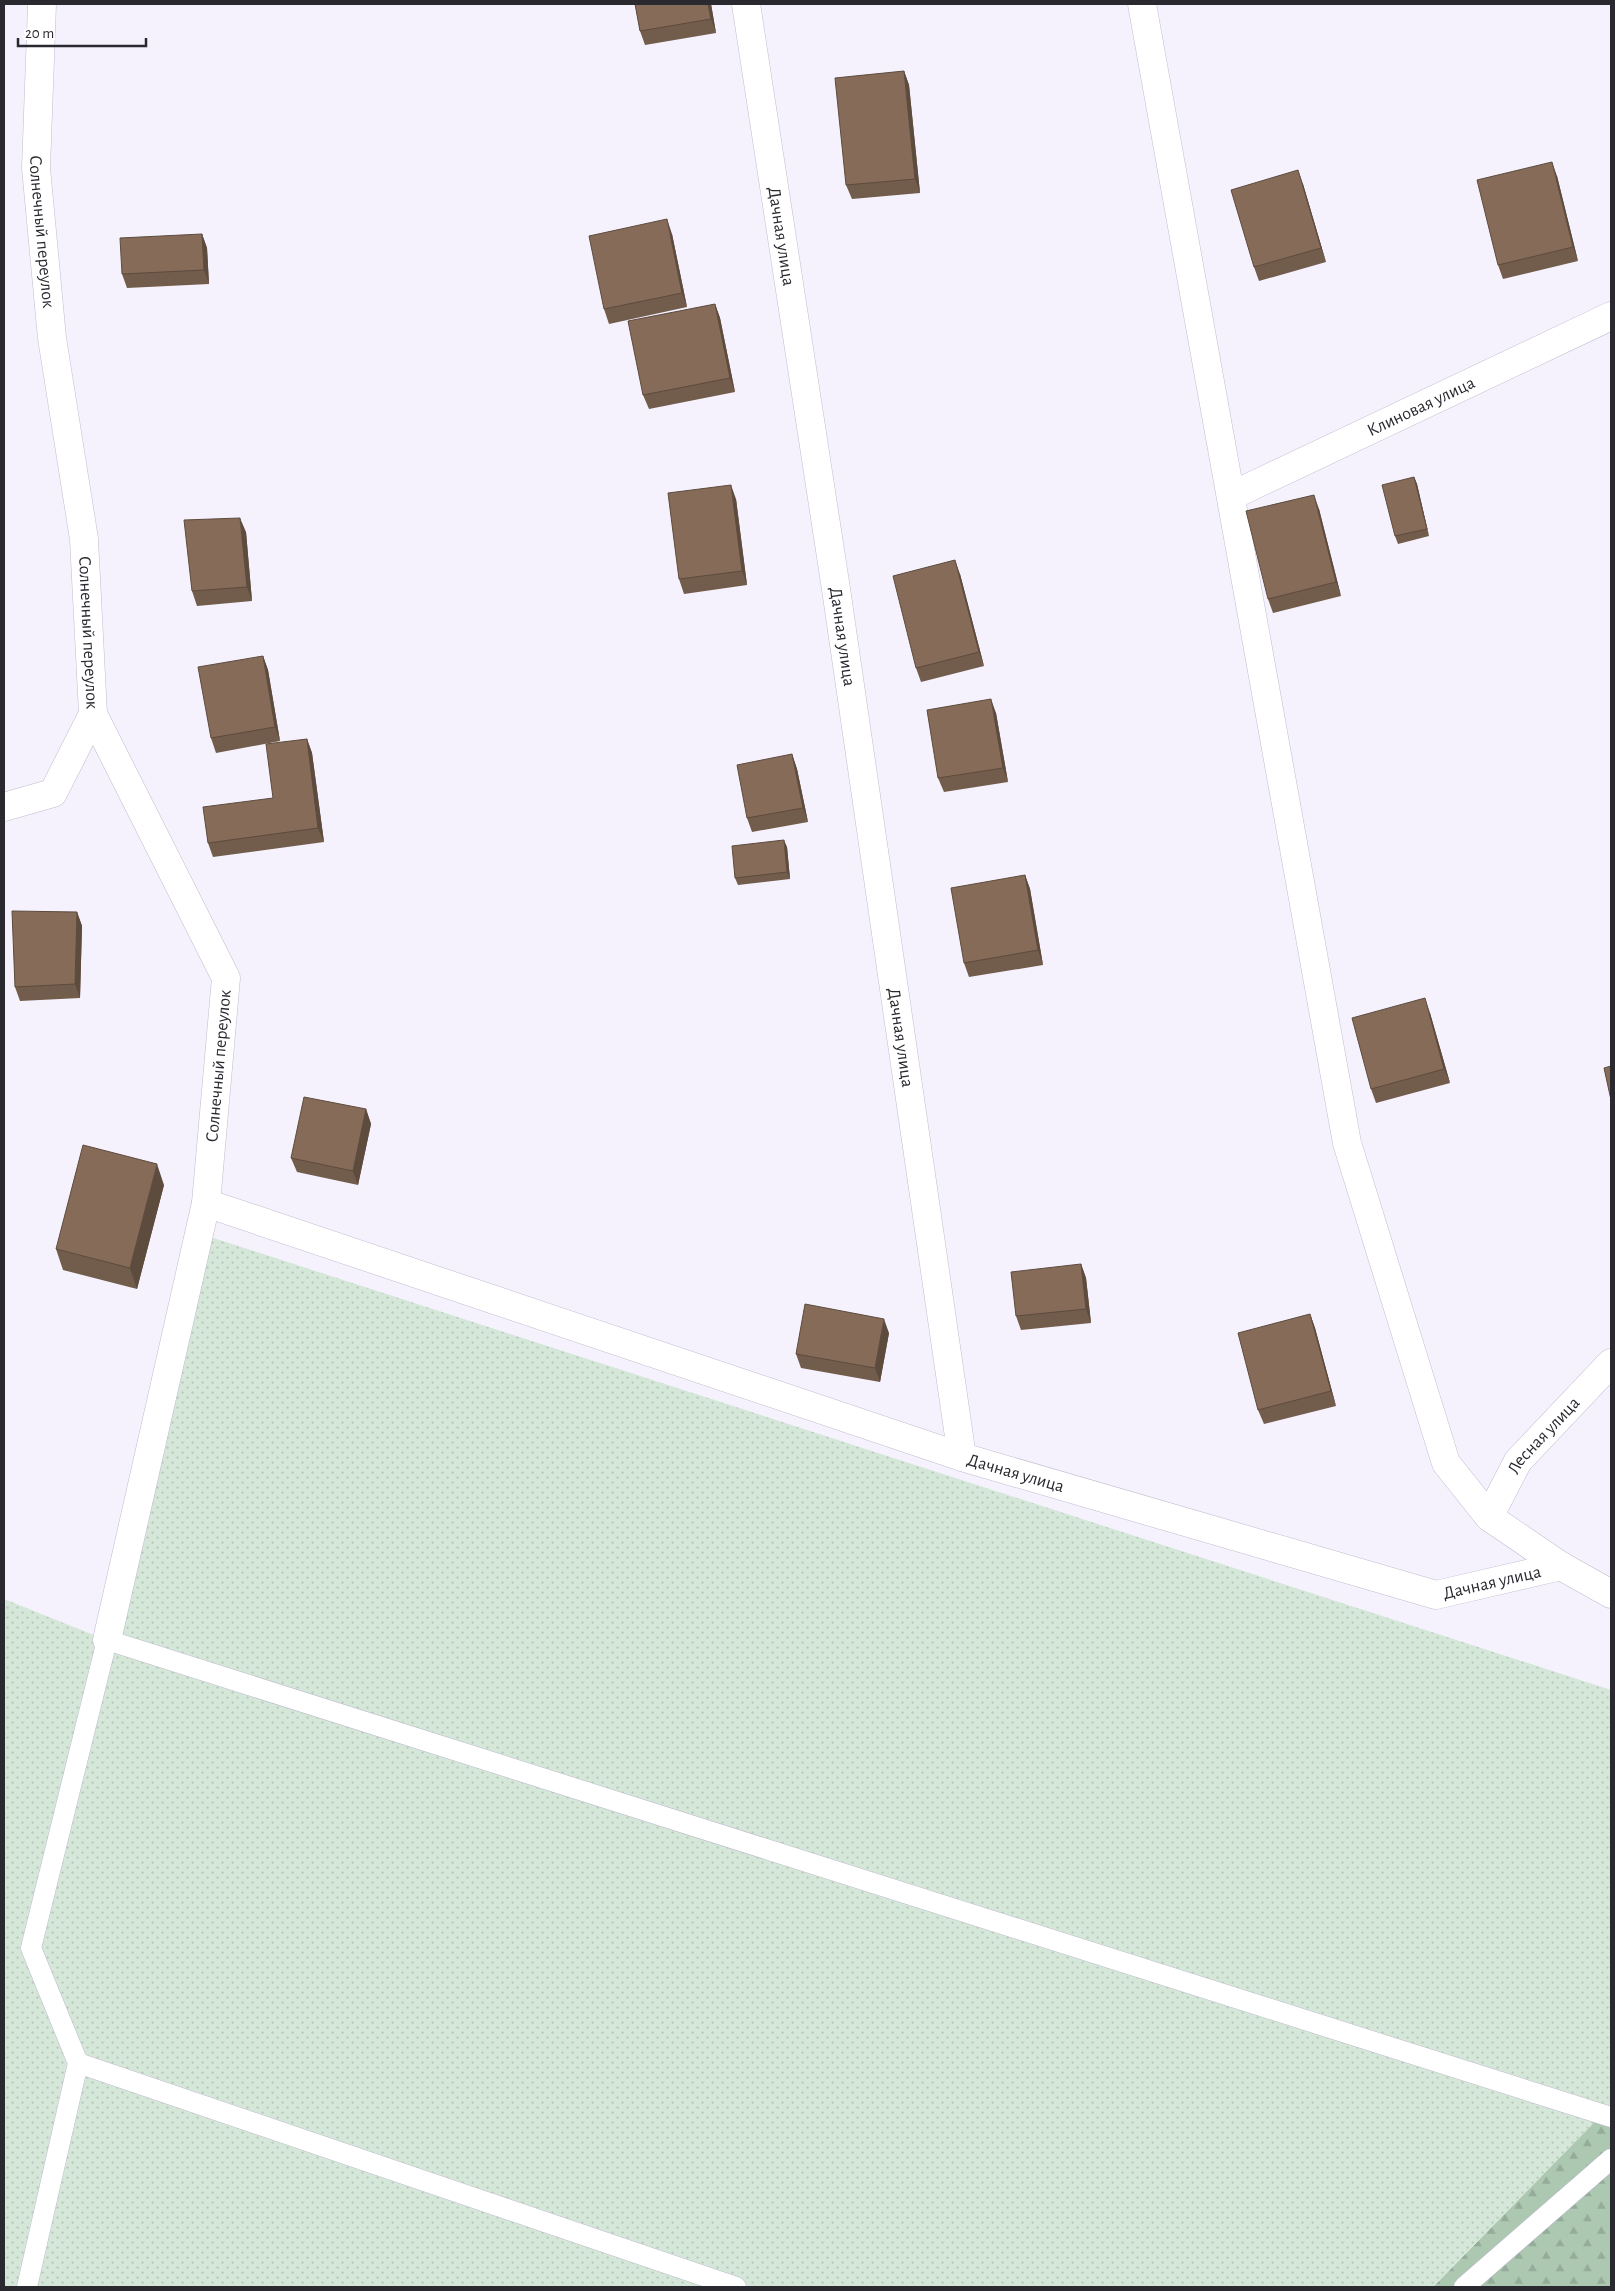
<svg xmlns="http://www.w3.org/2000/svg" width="1615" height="2291" font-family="'Alegreya Sans',sans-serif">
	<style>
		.forest { fill: url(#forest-firs) }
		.garden { fill: url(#garden-dots) }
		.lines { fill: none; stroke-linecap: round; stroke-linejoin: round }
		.service-casing { stroke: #c0bcce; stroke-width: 21 }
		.minor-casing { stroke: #c0bcce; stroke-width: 29 }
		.service { stroke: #fff; stroke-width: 20 }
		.minor { stroke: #fff; stroke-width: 28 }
		.wall { fill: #725c4c }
		.shaded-wall { fill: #5d4b3e }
		.building { fill: #856b58; stroke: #5d4b3e }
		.labels { text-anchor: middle; stroke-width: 5; stroke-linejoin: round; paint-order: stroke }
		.street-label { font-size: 18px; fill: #2b2930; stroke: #fff }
	</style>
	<defs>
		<pattern id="forest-firs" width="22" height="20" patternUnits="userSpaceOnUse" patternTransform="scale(1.25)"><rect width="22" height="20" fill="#acc8b1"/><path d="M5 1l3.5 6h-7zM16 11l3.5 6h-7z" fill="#94ac99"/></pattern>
		<pattern id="garden-dots" width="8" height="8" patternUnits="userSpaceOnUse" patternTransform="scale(1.25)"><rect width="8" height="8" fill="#d4e7d8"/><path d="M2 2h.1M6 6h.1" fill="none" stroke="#b6c6ba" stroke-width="1.8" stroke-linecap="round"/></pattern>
	</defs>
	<rect width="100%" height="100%" fill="#f5f2fe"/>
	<path class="forest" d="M1611 2105V2287H1433Z"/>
	<path class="garden" d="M198 1233 1611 1690V2105L1433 2287H4V1599L106 1640Z"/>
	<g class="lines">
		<defs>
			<path id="service" d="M78 2063 736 2287
				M27 2287 78 2063 31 1948 107 1640 1611 2117
				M1464 2287 1611 2159"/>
			<g id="minor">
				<path id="s1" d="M42 4 36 168 52 338 84 539 93 714 226 978 206 1203 107 1640"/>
				<path id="s2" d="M746 4 836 589 962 1457 1436 1595 1561 1566"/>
				<path d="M1142 4 1347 1143 1446 1463 1489 1517 1561 1566 1611 1594"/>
				<path id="s3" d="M1231 496 1611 316"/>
				<path d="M4 807 53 793 93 714"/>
				<path d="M206 1203 962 1457"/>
				<path id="s4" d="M1489 1517 1518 1461 1611 1363"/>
			</g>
		</defs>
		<use href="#service" class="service-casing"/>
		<use href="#minor" class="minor-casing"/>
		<use href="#service" class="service"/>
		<use href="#minor" class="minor"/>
	</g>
	<path class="wall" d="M635 4H711L716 33 645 45 640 31Z
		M904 71 909 85 920 193 852 199 846 185Z
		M1557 176 1578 261 1503 279 1498 265Z
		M1303 184 1326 262 1259 281 1254 267Z
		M202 234 207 248 209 284 127 288 122 274Z
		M672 234 687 307 609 324 604 309Z
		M715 304 720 318 735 392 649 409 643 395Z
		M1414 477 1417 484 1429 536 1398 544 1395 536Z
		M736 499 747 585 684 594 679 579Z
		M1319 509 1341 596 1273 613 1268 599Z
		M246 532 252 601 197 606 192 591Z
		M960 574 984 666 921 682 916 668Z
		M263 656 268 670 280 741 216 753 211 738Z
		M996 713 1008 782 944 792 938 778Z
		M307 739 312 753 324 842 213 857 208 843 273 798Z
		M792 754 797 769 808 822 752 832 747 818Z
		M787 847 790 879 738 885 735 878Z
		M1025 875 1030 889 1043 965 969 977 964 963Z
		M77 912 82 926 80 998 20 1001 15 987Z
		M1430 1013 1450 1083 1376 1103 1371 1089Z
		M366 1109 371 1124 358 1185 297 1172 291 1158Z
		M164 1185 137 1289 63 1270 56 1249Z
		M1081 1264 1086 1278 1091 1323 1021 1330 1016 1316Z
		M1310 1314 1315 1328 1336 1406 1264 1424 1258 1410Z
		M889 1333 880 1382 801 1368 796 1354Z"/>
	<path class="shaded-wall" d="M708 4H711L716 33 711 19Z
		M904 71 909 85 920 193 915 179Z
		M1552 162 1557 176 1578 261 1573 247Z
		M1298 170 1303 184 1326 262 1321 248Z
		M667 219 672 234 687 307 682 293Z
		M202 234 207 248 209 284 204 270Z
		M715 304 720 318 735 392 730 378Z
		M1414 477 1417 484 1429 536 1427 529Z
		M731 485 736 499 747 585 742 571Z
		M1314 495 1319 509 1341 596 1336 582Z
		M240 518 246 532 252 601 247 587Z
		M955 560 960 574 984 666 979 652Z
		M263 656 268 670 280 741 275 727Z
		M991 699 996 713 1008 782 1003 768Z
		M307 739 312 753 324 842 318 828Z
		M792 754 797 769 808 822 803 808Z
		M784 840 787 847 790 879 787 872Z
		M1025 875 1030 889 1043 965 1038 950Z
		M77 912 82 926 80 998 75 984Z
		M1425 998 1430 1013 1450 1083 1444 1069Z
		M366 1109 371 1124 358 1185 353 1171Z
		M157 1164 164 1185 137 1289 130 1268Z
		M1081 1264 1086 1278 1091 1323 1086 1309Z
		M1310 1314 1315 1328 1336 1406 1331 1391Z
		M884 1319 889 1333 880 1382 875 1368Z"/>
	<path class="building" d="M635 4H708L711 19 640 31Z
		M904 71 915 179 846 185 835 78Z
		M1552 162 1573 247 1498 265 1477 180Z
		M1298 170 1321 248 1254 267 1231 190Z
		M667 219 682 293 604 309 589 236Z
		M202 234 204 270 122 274 120 238Z
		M715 304 730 378 643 395 628 321Z
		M1414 477 1427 529 1395 536 1382 485Z
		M731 485 742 571 679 579 668 493Z
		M1314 495 1336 582 1268 599 1246 511Z
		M240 518 247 587 192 591 184 520Z
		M955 560 979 652 916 668 893 576Z
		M263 656 275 727 211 738 198 667Z
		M991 699 1003 768 938 778 927 710Z
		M307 739 318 828 208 843 203 807 273 798 266 744Z
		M792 754 803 808 747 818 737 765Z
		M784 840 787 872 735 878 732 846Z
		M1025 875 1038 950 964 963 951 888Z
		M12 911 77 912 75 984 15 987Z
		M1425 998 1444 1069 1371 1089 1352 1018Z
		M1611 1066V1100L1604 1068Z
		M304 1097 366 1109 353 1171 291 1158Z
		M83 1145 157 1164 130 1268 56 1249Z
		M1081 1264 1086 1309 1016 1316 1011 1272Z
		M805 1304 884 1319 875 1368 796 1354Z
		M1310 1314 1331 1391 1258 1410 1238 1333Z"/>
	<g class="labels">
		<g class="street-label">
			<text dy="6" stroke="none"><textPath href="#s1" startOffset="228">Солнечный переулок</textPath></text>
			<text dy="6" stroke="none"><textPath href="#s2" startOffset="235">Дачная улица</textPath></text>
			<text dy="6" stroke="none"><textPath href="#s3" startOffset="210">Клиновая улица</textPath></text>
			<text dy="6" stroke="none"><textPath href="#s1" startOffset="632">Солнечный переулок</textPath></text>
			<text dy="6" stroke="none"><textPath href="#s2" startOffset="640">Дачная улица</textPath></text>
			<text dy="6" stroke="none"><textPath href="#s2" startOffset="1045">Дачная улица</textPath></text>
			<text transform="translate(218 1066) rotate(-85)" y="6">Солнечный переулок</text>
			<text dy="6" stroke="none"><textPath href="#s4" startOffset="99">Лесная улица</textPath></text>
			<text dy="6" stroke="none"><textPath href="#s2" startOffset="1525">Дачная улица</textPath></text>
			<text dy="6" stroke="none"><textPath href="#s2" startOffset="2020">Дачная улица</textPath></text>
		</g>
	</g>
	<rect width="1615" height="2291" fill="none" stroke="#2b2930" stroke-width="10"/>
	<path d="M18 38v8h128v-8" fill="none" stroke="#2b2930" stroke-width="2.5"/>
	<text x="25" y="38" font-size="15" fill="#2b2930" stroke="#ffffff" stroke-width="4" paint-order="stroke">20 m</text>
</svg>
